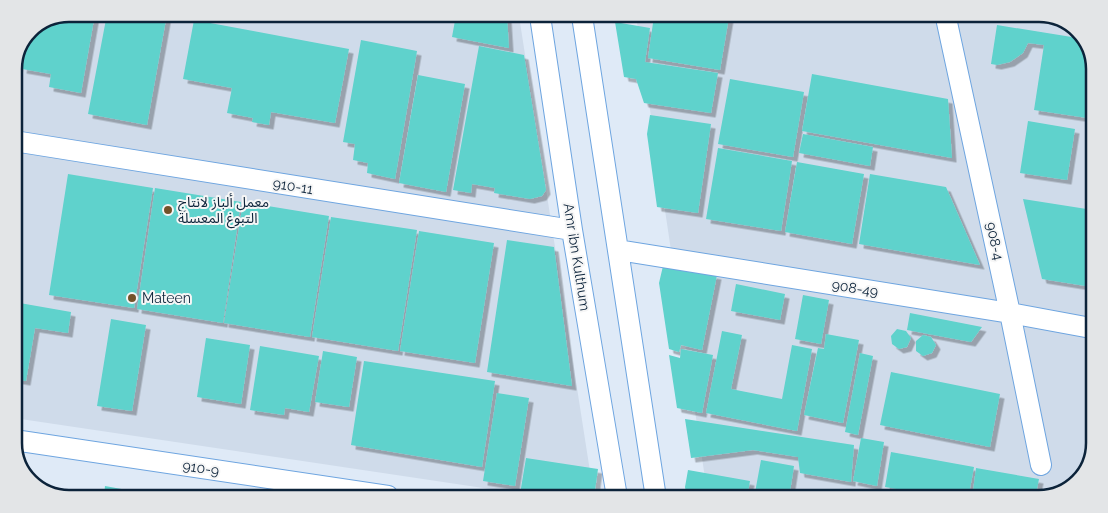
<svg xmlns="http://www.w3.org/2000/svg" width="1108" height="513" font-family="Raleway,'Noto Sans Arabic',sans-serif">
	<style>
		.built { fill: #cfdbea }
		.building { fill: #5fd2cc; filter: url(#shadow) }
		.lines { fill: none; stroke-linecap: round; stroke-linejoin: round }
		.minor-casing { stroke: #6ea5e0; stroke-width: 22 }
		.minor { stroke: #fff; stroke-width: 20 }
		.poi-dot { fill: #735229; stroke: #f6f6f6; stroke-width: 2 }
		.labels { text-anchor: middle; stroke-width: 4; stroke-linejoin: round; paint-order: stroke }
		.street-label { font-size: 14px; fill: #0c233a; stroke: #f6f6f6 }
		.poi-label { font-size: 14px; fill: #0c233a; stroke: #f6f6f6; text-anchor: start }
		.rim { fill: none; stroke: #0c233a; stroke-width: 2.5 }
	</style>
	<defs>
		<filter id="shadow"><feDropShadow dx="4.5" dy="4.5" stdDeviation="0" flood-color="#0004"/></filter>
	</defs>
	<rect width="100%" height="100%" fill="#dfeaf7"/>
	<path class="built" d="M69 14 519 16 594 497H544L14 418V66L30 30Z
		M636 16 1060 18 1083 36 1094 65 1090 465 1070 490 1039 499 708 498Z"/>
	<path class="building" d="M69 14H95L81 93 49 87 51 74 22 69 30 30Z
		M107 14H167L147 125 88 114Z
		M456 15 507 16 509 48 452 37Z
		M654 16 729 17 720 70 648 58Z
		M194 20 349 49 335 123 271 112 269 125 252 122 253 118 227 113 232 88 183 79Z
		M615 22 650 28 645 62 718 73 711 113 644 103 636 79 624 77Z
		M997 25 1084 39 1094 65V119L1034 110 1044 45 1028 43 1023 53 1010 62 997 65 991 64Z
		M361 40 417 51 395 179 367 173 368 163 353 160 355 144 343 142Z
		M479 46 524 55 546 190 542 196 530 199 494 193 495 188 472 184 471 193 453 190Z
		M21 50 17 75 14 74V66Z
		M812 74 948 99 952 158 802 131Z
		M418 75 465 84 446 192 399 183Z
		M730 79 804 92 793 157 718 144Z
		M650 115 711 124 698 213 657 207 647 134Z
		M1028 121 1075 129 1067 180 1020 173Z
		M803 134 873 147 870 166 799 153Z
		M718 148 792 161 781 231 706 219Z
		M797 162 864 174 852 244 785 232Z
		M68 174 153 188 134 308 49 295Z
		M870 174 946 187 980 265 859 244Z
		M155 188 241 202 223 323 137 309Z
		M1023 199 1093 210 1092 287 1042 279Z
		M243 202 329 216 310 337 224 323Z
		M331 217 417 230 398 351 312 337Z
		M419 231 494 243 475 363 400 351Z
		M507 240 554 247 572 386 487 372Z
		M663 266 717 275 702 350 681 345 679 352 669 349 659 283Z
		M736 284 785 294 780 320 731 311Z
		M803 295 829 300 821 344 795 339Z
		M14 302 71 312 68 333 35 328 26 381 14 379Z
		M910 313 982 327 971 342 907 330Z
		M111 319 146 325 132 411 97 406Z
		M897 329 906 331 911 338 907 347 899 349 892 344 891 336Z
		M722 331 742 335 731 389 782 399 792 345 812 349 797 431 706 413Z
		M826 334 859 340 843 423 804 415 818 348 824 349Z
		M923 335 931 337 936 345 932 353 923 356 916 351V341Z
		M206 338 250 345 241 404 197 397Z
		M260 346 319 356 309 412 285 408 284 415 250 410Z
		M681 349 713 355 702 413 677 408 669 355 680 358Z
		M323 351 357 357 349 407 315 402Z
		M860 353 873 356 858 435 845 432Z
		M364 361 495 381 482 467 351 445Z
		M891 372 1000 394 990 447 880 425Z
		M497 393 529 398 515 486 483 481Z
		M685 419 854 445 851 482 800 473 798 457 753 450 691 458Z
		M861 438 884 442 877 486 853 481Z
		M891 452 974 467 968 499H950V498L885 487Z
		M526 458 598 469 594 497H541L520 494Z
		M761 460 794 466 789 498H754Z
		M976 468 1039 479 1035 499H972Z
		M688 470 750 481 747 498H687L685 487Z
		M105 486 138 492 137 495H104Z"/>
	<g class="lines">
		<defs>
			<path id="minor" d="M540 16 572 230 617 497
				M582 16 656 498
				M946 18 1010 313 1041 465
				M14 141 572 230
				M618 250 1010 313 1091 328
				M14 440 388 496"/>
		</defs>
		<use href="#minor" class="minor-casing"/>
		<use href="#minor" class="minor"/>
	</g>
	<g class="poi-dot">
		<circle cx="168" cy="210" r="5"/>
		<circle cx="132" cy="298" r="5"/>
	</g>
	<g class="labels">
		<g class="street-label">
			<text transform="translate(293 186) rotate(9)" y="5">910-11</text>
			<text transform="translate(995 241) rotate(78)" y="5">908-4</text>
			<text transform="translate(577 257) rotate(81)" y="5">Amr ibn Kulthum</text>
			<text transform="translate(855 288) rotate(9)" y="5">908-49</text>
			<text transform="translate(201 468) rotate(9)" y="5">910-9</text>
		</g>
		<g class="poi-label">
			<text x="178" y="207">معمل ألباز لانتاج<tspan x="178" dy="16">التبوغ المعسلة</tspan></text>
			<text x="142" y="303">Mateen</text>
		</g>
	</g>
	<path d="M0 0H1108V513H0ZM69 22H1039A47 47 0 0 1 1086 69V443A47 47 0 0 1 1039 490H69A47 47 0 0 1 22 443V69A47 47 0 0 1 69 22Z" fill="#e3e5e7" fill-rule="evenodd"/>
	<path class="rim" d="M69 22H1039A47 47 0 0 1 1086 69V443A47 47 0 0 1 1039 490H69A47 47 0 0 1 22 443V69A47 47 0 0 1 69 22Z"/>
</svg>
